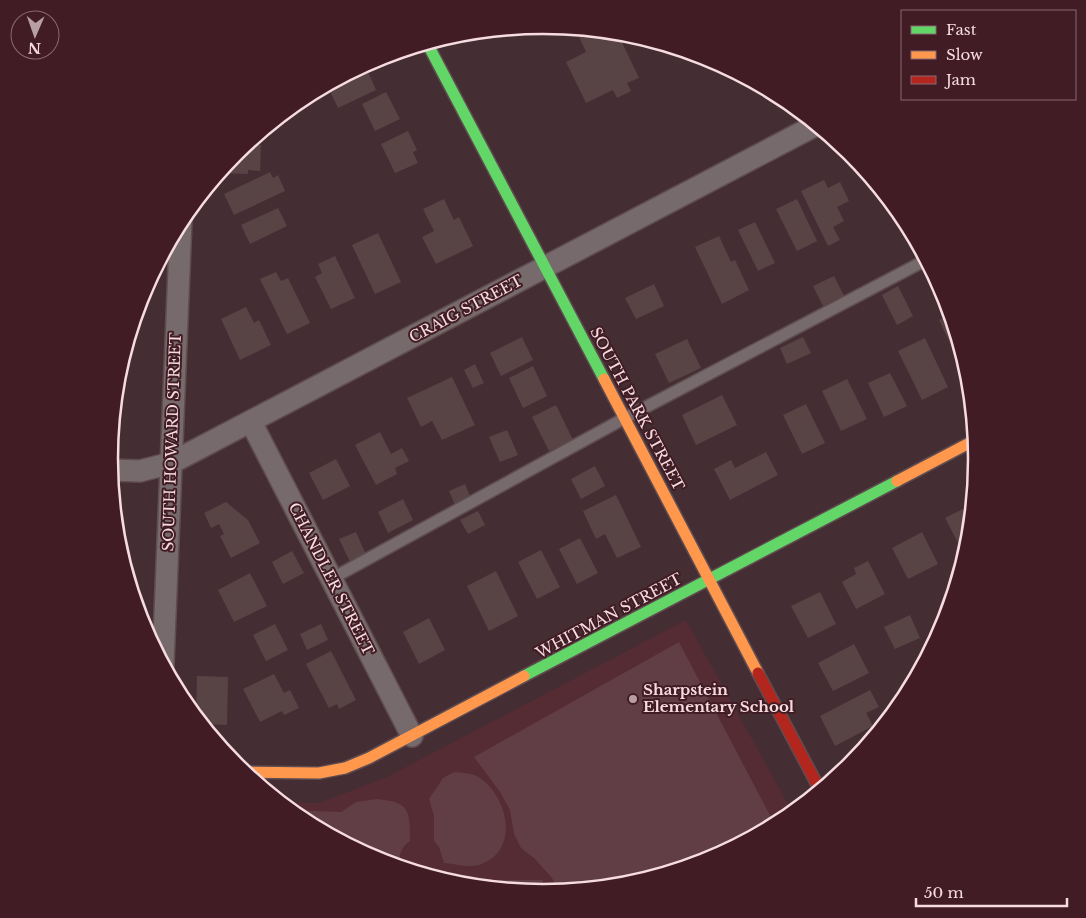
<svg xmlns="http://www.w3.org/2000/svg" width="1086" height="918" font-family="'Libre Baskerville',serif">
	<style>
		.built { fill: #552b34 }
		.green { fill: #613e45 }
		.building { fill: #584345 }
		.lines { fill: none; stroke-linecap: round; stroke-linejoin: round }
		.lane-casing { stroke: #5f4c50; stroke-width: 14 }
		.street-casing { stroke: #5f4c50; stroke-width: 24 }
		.fast-casing { stroke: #5f4c50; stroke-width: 14 }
		.slow-casing { stroke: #5f4c50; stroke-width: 14 }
		.jam-casing { stroke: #5f4c50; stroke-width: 14 }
		.lane { stroke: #766a6d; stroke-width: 11 }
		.street { stroke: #766a6d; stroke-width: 21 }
		.fast { stroke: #63d668; stroke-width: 11 }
		.slow { stroke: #ff974d; stroke-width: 11 }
		.jam { stroke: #b3261e; stroke-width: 11 }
		.poi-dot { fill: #b89fa3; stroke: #411c24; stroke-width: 2 }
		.labels { text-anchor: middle; stroke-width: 4; stroke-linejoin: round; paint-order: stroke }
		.street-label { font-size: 15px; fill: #f6dce0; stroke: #411c24 }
		.poi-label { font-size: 15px; font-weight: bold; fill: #f6dce0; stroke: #411c24; text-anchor: start }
		.rim { fill: none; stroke: #f6dce0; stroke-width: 2.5 }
	</style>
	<rect width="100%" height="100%" fill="#442e33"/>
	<path class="built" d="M686 620 793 813 784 820 709 860 627 885 543 893 458 885 377 860 302 820 280 802 319 803 387 777Z"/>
	<path class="green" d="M679 642 775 825 709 860 627 885 558 891 552 878 535 859 521 848 514 834 510 810 500 792 474 757Z
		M454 772C463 773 473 773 480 778 509 798 520 852 479 865 469 868 455 864 444 863L439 847 434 841V816L429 799 443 778Z
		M377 799C410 802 410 810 410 841 401 847 400 853 399 863H386L377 860 342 841 333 834 323 831 302 820 289 810 341 812 356 802Z
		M499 880H543V893L499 889Z"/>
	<path class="building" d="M579 29 617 32 639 78 627 83 631 91 617 98 613 90 586 103 566 62 586 52 576 30Z
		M366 67 376 90 338 108 327 85Z
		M386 92 400 119 375 131 362 104Z
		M408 131 417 150 413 152 418 163 395 173 381 144Z
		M253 139 252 145H261L260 171 248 170V174L221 173V170L236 152Z
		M270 172 273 178 278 175 285 191 234 215 224 194Z
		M824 180 828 188 840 182 849 201 837 207 844 221 833 227 840 240 828 246 801 191Z
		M444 199 454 220 459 217 473 246 436 264 422 237 434 231 423 209Z
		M797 199 817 241 797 251 776 209Z
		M278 208 287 226 250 244 241 225Z
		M755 222 775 263 758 271 738 230Z
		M378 233 401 282 375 294 352 245Z
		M719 236 731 262 735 260 749 290 722 304 695 247Z
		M335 256 355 298 331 309 315 277 322 273 318 264Z
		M276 272 281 281 288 278 310 323 287 334 260 279Z
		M834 276 844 296 823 306 813 286Z
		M654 284 664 306 636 319 625 298Z
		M898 286 913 316 897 325 882 295Z
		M246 307 254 323 259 320 271 345 240 360 221 319Z
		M951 315 969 375 967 378 939 320Z
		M522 337 533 360 501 376 490 353Z
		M803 337 811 353 787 364 780 348Z
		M925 338 948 387 922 400 898 351Z
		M687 339 701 368 669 383 655 354Z
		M475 364 484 383 473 388 464 370Z
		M533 366 547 396 523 408 509 378Z
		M890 373 907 406 884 417 868 383Z
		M452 377 475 425 442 440 432 421 421 427 407 398Z
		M847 379 867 419 841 431 822 391Z
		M722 395 737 425 696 445 682 415Z
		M806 404 825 443 802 454 783 415Z
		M556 405 573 440 549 451 532 417Z
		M507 430 518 455 500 462 489 437Z
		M380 432 391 454 402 448 409 461 395 468 397 474 376 485 355 445Z
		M766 452 778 475 730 500 714 469 731 460 735 468Z
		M336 459 350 486 323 500 309 473Z
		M595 466 605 486 581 499 571 479Z
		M465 484 472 501 456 507 449 491Z
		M616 495 641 547 617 558 605 534 596 539 583 511Z
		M403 499 413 520 388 533 378 512Z
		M226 502 248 520 260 543 231 558 220 536 224 534 219 524 211 528 204 513Z
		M973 504 969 544 965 556 945 518Z
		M478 511 485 525 468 534 460 520Z
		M356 532 367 557 351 564 339 539Z
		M922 532 938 564 908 579 892 548Z
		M580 538 598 573 577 584 559 549Z
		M541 550 560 587 537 599 518 562Z
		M292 551 304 573 283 584 272 562Z
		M868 561 885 594 856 609 842 582 856 574 854 568Z
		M496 571 518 616 489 631 467 586Z
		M250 573 267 606 234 622 218 590Z
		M820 592 836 624 808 638 791 606Z
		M910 615 920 638 895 649 884 627Z
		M429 618 445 650 419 664 403 632Z
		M275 624 288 650 266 661 253 635Z
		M321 624 328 640 307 650 300 634Z
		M854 644 869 673 833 691 818 663Z
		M331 651 356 700 339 709 337 704 329 708 306 664Z
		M274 674 284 693 290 690 299 708 284 715 282 711 260 722 243 689Z
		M197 676 228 677 227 725 202 724 196 717Z
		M870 690 879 707 866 713 873 726 835 746 820 716Z
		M437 878 491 879V888L458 885Z"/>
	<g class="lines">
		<defs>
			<path id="lane" d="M331 579 625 418 926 260"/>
			<path id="street" d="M251 422 412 736
				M110 470 140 471 171 463 816 125
				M163 664 181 220"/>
			<path id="fast" d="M427 43 604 379
				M524 676 897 481"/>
			<path id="slow" d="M604 379 758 673
				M897 481 975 440
				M244 772 319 773 345 768 369 758 524 676"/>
			<path id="jam" d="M758 673 820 790"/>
		</defs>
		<use href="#lane" class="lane-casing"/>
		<use href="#street" class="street-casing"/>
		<use href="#fast" class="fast-casing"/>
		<use href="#slow" class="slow-casing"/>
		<use href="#jam" class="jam-casing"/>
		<use href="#lane" class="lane"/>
		<use href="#street" class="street"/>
		<use href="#fast" class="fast"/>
		<use href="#slow" class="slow"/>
		<use href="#jam" class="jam"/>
	</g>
	<circle class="poi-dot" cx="633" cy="699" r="5"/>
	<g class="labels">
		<g class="street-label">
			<text transform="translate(466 309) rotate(-28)" y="5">CRAIG STREET</text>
			<text transform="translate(637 409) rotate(62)" y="5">SOUTH PARK STREET</text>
			<text transform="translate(172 442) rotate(-88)" y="5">SOUTH HOWARD STREET</text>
			<text transform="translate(331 579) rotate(63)" y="5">CHANDLER STREET</text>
			<text transform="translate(609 616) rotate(-28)" y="5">WHITMAN STREET</text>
		</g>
		<g class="poi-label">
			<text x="643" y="695">Sharpstein<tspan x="643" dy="17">Elementary School</tspan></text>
		</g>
	</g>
	<path d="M0 0H1086V918H0ZM118 459a425 425 0 1 1 850 0a425 425 0 1 1-850 0Z" fill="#411c24" fill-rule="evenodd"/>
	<path class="rim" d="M118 459a425 425 0 1 1 850 0a425 425 0 1 1-850 0Z"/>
	<rect x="901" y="10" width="175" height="90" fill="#411c24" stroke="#89696f"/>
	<rect x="911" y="26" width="25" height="8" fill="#63d668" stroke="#89696f"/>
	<text x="946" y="35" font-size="15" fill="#f6dce0">Fast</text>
	<rect x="911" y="51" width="25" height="8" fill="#ff974d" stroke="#89696f"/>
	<text x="946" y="60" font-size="15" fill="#f6dce0">Slow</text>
	<rect x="911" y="76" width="25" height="8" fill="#b3261e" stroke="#89696f"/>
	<text x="946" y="85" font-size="15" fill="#f6dce0">Jam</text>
	<g transform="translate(35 35) rotate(182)"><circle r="24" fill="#411c24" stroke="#89696f"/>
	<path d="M0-4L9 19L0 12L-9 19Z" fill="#b89fa3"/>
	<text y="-8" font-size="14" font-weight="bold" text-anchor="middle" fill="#f6dce0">N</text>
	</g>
	<path d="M916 898v8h151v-8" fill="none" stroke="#f6dce0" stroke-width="2.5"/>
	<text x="924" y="898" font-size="15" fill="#f6dce0" stroke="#411c24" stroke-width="4" paint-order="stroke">50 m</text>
</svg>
